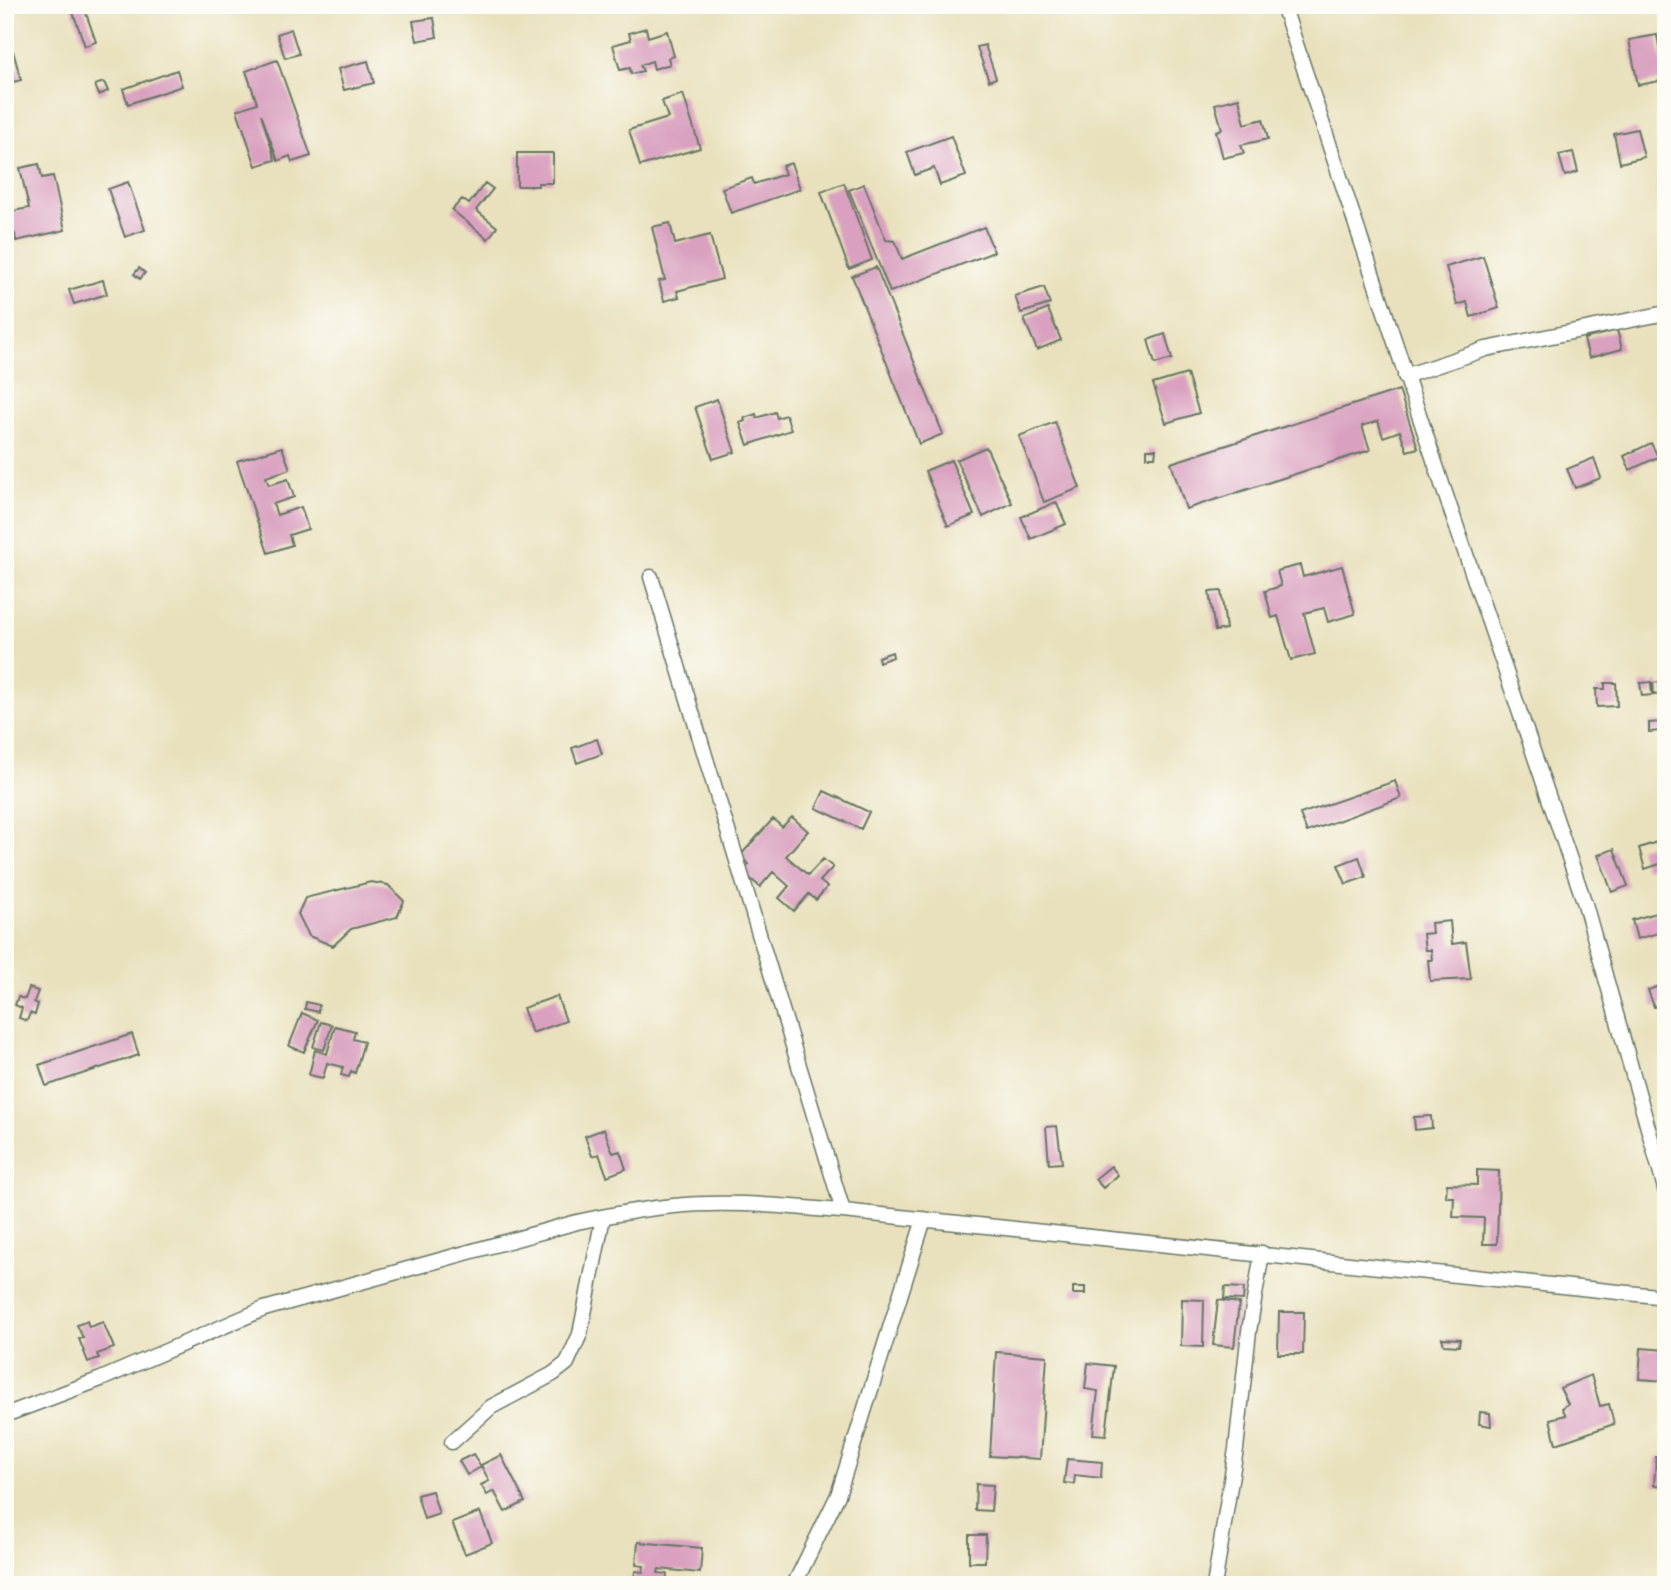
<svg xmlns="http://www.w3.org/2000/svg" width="1671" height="1590" font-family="'IM FELL French Canon',serif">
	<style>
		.building { fill: #d9a0bf }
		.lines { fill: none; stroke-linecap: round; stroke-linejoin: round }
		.street-casing { stroke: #667664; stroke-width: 17 }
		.street { stroke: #fff; stroke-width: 14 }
	</style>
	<rect width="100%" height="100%" fill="#fdfcf7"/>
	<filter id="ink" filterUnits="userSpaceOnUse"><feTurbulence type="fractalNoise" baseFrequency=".0143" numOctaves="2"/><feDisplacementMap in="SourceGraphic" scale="14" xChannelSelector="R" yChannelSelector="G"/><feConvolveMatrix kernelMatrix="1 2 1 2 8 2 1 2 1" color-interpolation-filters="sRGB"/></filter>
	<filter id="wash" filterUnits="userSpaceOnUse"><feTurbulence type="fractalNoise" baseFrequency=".00686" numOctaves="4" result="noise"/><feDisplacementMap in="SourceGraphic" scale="28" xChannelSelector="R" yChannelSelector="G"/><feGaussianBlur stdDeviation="1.57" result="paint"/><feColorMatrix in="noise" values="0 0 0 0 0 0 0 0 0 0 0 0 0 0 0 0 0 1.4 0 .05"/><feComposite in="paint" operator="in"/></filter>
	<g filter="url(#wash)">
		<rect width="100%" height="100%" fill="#e9e1bd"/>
		<g id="blocks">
			<path class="building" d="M77 5H83L96 42 85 46 71 7Z
				M434 18 437 37 417 41 413 21Z
				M646 28 648 37 667 31 674 56 668 58 670 64 654 69 652 61 640 65 643 71 631 74 630 68 620 70 613 45 631 40 629 33Z
				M291 29 299 54 285 58 277 34Z
				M1657 35 1665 80 1638 85 1629 40Z
				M985 45 996 78 989 81 977 47Z
				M13 51 21 80 5 84V53Z
				M277 60 311 156 292 162 290 156 278 161 261 114 275 160 256 166 237 110 257 103 246 71Z
				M368 61 374 83 344 90 338 69Z
				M177 70 182 86 128 104 123 89Z
				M104 82 108 91 99 95 95 85Z
				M683 94 700 148 640 166 629 130 668 118 662 101Z
				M1239 98 1245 124 1263 119 1268 139 1241 145 1244 153 1223 158 1216 131 1222 129 1215 104Z
				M1637 129 1644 157 1620 163 1614 134Z
				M951 136 966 176 940 185 934 168 915 175 907 152Z
				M1573 152 1578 172 1565 176 1559 155Z
				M517 153H553V183H538V186H517Z
				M791 163 800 189 731 213 722 188 752 178 754 184 785 174 782 166Z
				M39 164 42 178 53 176 65 230 16 241 15 234 11 235 13 241 5 243V207L12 205 13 211 29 208 20 168Z
				M128 182 145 230 125 237 108 189Z
				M485 183 493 189 476 210 497 227 488 239 452 210 462 199 469 204Z
				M844 183 872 260 849 269 821 192Z
				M864 184 886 240 895 241 902 259 984 227 994 252 890 292 849 190Z
				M670 223 675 244 710 235 722 279 677 291 679 297 664 301 659 281 665 280 652 227Z
				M1483 256 1499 308 1471 317 1467 302 1457 305 1446 267Z
				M876 267 943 434 919 444 852 276Z
				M139 268 145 273 140 279 134 274Z
				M103 280 107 294 74 304 69 290Z
				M1044 287 1050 304 1021 313 1015 296Z
				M1048 309 1061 340 1037 350 1024 319Z
				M1617 330 1622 349 1589 358 1584 339Z
				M1165 334 1172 359 1155 364 1148 340Z
				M1187 374 1199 413 1166 423 1153 384Z
				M1399 390 1418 448 1407 451 1400 431 1383 437 1378 421 1362 426 1370 450 1186 509 1171 463Z
				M717 399 735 452 713 459 695 407Z
				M775 412 777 418 786 415 791 430 748 445 740 423 745 421 744 418 756 414 757 418Z
				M1055 422 1080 488 1044 502 1019 436Z
				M1651 443 1658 457 1630 470 1624 456Z
				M282 447 290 469 266 477 269 485 288 479 294 497 273 504 277 515 301 507 308 529 289 535 292 545 268 553 237 461Z
				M986 447 1012 503 983 517 956 460Z
				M1147 449H1156L1155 457H1147Z
				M1594 458 1601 478 1575 488 1567 469Z
				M951 460 974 515 948 526 925 471Z
				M1056 502 1066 524 1031 539 1021 517Z
				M1300 565 1303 577 1342 566 1355 614 1328 622 1324 608 1304 613 1315 654 1291 660 1278 616 1272 618 1265 591 1281 586 1277 571Z
				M1221 591 1226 629 1215 631 1209 592Z
				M892 652 893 657 879 662 878 657Z
				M1651 682 1652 695 1642 696 1640 683Z
				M1659 682 1660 694 1654 695 1653 683Z
				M1605 683H1616L1617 706 1597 707 1596 689H1605Z
				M1660 722 1661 731 1649 732V723Z
				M597 739 602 754 577 763 572 748Z
				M1395 781 1401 798 1307 832 1300 814Z
				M824 791 869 812 861 829 816 808Z
				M792 817 808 831 786 856 808 875 823 859 833 867 820 881 827 887 816 900 809 894 794 911 779 898 789 886 773 872 760 887 742 871 749 864 740 856 773 819 782 827Z
				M1666 839V862L1645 869 1639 848Z
				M1614 849 1628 886 1612 892 1598 855Z
				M1359 857 1366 877 1346 884 1338 865Z
				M371 882 388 885 404 901 397 917 351 929 333 946 309 936 298 914 305 898Z
				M1662 911 1666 931 1637 939 1632 920Z
				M1450 921 1452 944 1466 942 1471 979 1430 981 1428 960H1432L1431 950H1425L1423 934 1432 933 1431 923Z
				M1662 985 1666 1003 1654 1007 1648 990Z
				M29 988 38 991 34 1002 38 1004 35 1015 30 1013 27 1021 19 1018 22 1008 15 1005 18 997 25 999Z
				M557 996 566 1021 532 1033 523 1008Z
				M306 1002 319 1005 318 1012 305 1009Z
				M302 1013 318 1020 304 1052 289 1046Z
				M321 1022 332 1025 324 1050 313 1047Z
				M335 1026 355 1031 353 1039 364 1042 355 1073 351 1071 349 1077 341 1075 343 1067 327 1063 323 1078 309 1075 315 1050 327 1054Z
				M132 1034 139 1055 46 1086 39 1065Z
				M1431 1116 1432 1128 1415 1130 1414 1117Z
				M1057 1126 1062 1163 1049 1164 1046 1127Z
				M604 1129 613 1153 620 1151 626 1169 607 1176 599 1154 592 1156 585 1136Z
				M1111 1166 1118 1175 1103 1188 1095 1179Z
				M1477 1170 1499 1171 1497 1244H1483L1484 1218 1453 1217 1454 1197H1446L1447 1184 1477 1185Z
				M1073 1287H1085V1294H1073Z
				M1225 1287 1244 1288 1243 1300 1224 1299Z
				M1182 1299 1204 1300 1203 1347 1181 1346Z
				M1218 1300 1239 1303 1234 1347 1213 1345Z
				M1279 1312H1304L1303 1354H1278Z
				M87 1321 89 1327 103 1322 114 1348 97 1354 99 1358 88 1362 79 1339 83 1338 77 1325Z
				M1442 1338 1460 1339 1459 1346 1444 1345Z
				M1641 1348 1666 1350V1381L1639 1379Z
				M996 1352 1047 1356 1040 1459 990 1456Z
				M1088 1363 1114 1366 1106 1435 1093 1434 1098 1391 1085 1389Z
				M1591 1375 1600 1406 1609 1404 1614 1424 1556 1444 1550 1419 1566 1415 1562 1408 1568 1404 1560 1388Z
				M1480 1412 1490 1413 1491 1426 1479 1424Z
				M473 1454 481 1467 467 1475 459 1461Z
				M501 1455 525 1502 505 1512 494 1491 487 1495 481 1485 489 1481 481 1465Z
				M1656 1457 1666 1458V1486L1654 1485Z
				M1067 1459 1102 1462 1101 1478 1075 1475 1074 1484 1064 1483Z
				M976 1484 993 1485 991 1511 975 1510Z
				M432 1491 439 1514 424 1519 417 1495Z
				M480 1512 492 1543 465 1554 452 1523Z
				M969 1535H986L985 1562H969Z
				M638 1542 702 1548 700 1573 659 1569 658 1573 667 1574 666 1585H633L635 1571 643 1572 644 1566 636 1565Z"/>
		</g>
	</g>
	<g filter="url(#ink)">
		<use href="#blocks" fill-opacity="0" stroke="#667664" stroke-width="2"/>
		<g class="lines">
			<defs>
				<path id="street" d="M1283 5 1443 487 1585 904 1666 1192
					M1405 376 1486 349 1666 313
					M651 577 843 1211
					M5 1415 101 1379 264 1309 577 1222C610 1215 641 1209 674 1206 730 1200 788 1207 843 1211L1666 1297
					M452 1442 491 1407 553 1374 567 1363 580 1334 603 1217
					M1215 1580 1236 1449 1249 1331 1262 1253
					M794 1585 838 1495 924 1219"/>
			</defs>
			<use href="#street" class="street-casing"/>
			<use href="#street" class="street"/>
		</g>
	</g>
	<rect width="1671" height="1590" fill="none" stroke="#fdfcf7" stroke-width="28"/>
</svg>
